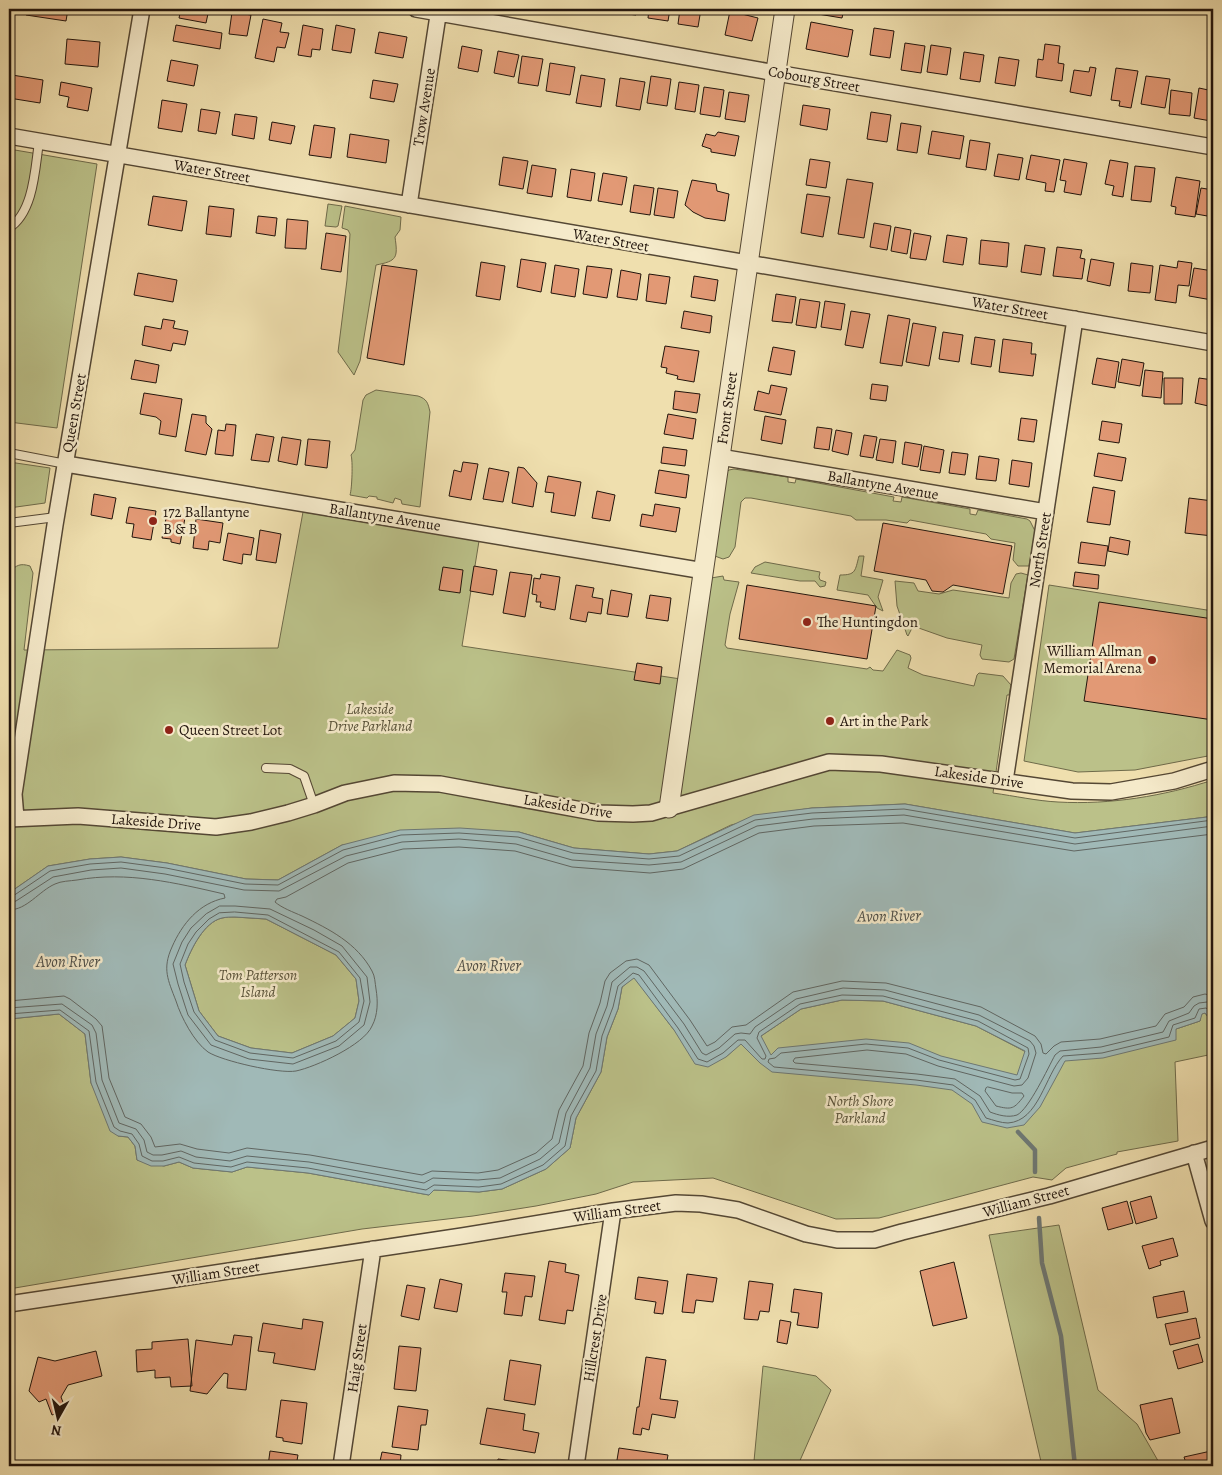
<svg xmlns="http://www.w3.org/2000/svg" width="1222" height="1475" font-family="Alegreya,serif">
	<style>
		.green { fill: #bbc189; stroke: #6e6a4a }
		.water { fill: #a0b9b7; stroke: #6d7773; fill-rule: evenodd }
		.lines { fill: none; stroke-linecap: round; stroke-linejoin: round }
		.shore { stroke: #606662; stroke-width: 1 }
		.stream { stroke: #6d7773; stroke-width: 4.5 }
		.building { fill: #e29975; stroke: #21140c }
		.service-casing { stroke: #544734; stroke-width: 10 }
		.minor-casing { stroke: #544734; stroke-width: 18 }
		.tertiary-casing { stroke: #544734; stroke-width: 21 }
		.service { stroke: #f5eaca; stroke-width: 8 }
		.minor { stroke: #f5eaca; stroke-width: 15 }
		.tertiary { stroke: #f5eaca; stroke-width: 19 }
		.poi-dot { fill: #8f2418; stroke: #f5eaca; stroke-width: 2 }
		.labels { text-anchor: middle; stroke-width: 5; stroke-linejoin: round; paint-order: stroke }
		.street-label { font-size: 15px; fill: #21140c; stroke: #f5eaca }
		.poi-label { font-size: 15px; fill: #21140c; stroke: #f5eaca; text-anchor: start }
		.park-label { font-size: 15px; font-style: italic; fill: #575138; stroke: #f5eaca }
		.water-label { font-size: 16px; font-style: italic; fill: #4d4e48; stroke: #f5eaca }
	</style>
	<rect width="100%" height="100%" fill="#efdfae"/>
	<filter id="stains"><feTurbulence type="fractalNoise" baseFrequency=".004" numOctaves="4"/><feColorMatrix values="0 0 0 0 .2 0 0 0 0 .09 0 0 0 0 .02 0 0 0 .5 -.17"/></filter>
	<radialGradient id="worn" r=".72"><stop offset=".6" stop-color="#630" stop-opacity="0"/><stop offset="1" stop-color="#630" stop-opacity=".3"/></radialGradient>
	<path class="green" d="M9 149 97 164 57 428 9 422Z
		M328 204 342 206 338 226 336 227 325 226Z
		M345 206 401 217 400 230 395 237C398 258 397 261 376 265L360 361 354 375 338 352 347 280 350 234 348 230 342 228Z
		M376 390 418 396C427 399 428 403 430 412L420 507 402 504 401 500 395 498 393 503 377 499V497L369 496 367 498 350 495C352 489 353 460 351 455L355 450 363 400 366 395Z
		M9 462 50 468 45 503 9 508Z
		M734 469 788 477V482L795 483 796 479 894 497 893 501 901 502 902 497 970 509V514L976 515 978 510 1027 519 1030 521 1035 531 1029 566H1018L1013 560 1015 543 991 539 986 534 910 520 907 523 886 520H856L851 516 751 498H745L741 502 735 547 729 557 723 559 712 555 725 474 729 470Z
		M303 512 479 541 462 646 694 681 711 578 723 576 724 580 739 582 730 614 725 645 727 648 867 669 870 667 873 670 883 671 897 650 910 655 911 658 908 668 923 675 974 686 977 675 979 673 1003 676 1011 685 1009 695H1007L993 793C1015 796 1037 801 1058 802 1110 805 1164 796 1213 780V814L1207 817 1075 833 905 804 812 808 785 812 731 825 677 851 649 854 574 848 519 832 342 845 278 880 246 879 167 863 121 857 90 859 48 866 9 893V572C17 565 20 563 30 566L33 573 24 650 278 648Z
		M859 556H864L861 576 883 580 878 597 883 611 877 608 868 595 837 590 840 575C856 575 855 571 859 556Z
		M765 562 820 572 819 577 820 580 826 582 825 586 820 587 815 581H800L751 573 755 567Z
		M1021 573 1028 575 1014 659 1009 662 982 659 980 655 982 645 947 638 913 626 908 636 907 635 897 606 895 581 914 583 918 591 939 594 953 590 1009 598 1011 583 1016 574Z
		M1049 585 1213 611V755L1135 770 1078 772 1024 761Z
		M235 917 266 919 336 955 356 979 359 1001 355 1018 333 1036 292 1053 251 1048 218 1036 199 1011 185 965C191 949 204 922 222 918 226 917 231 917 235 917Z
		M634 977 674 1030 726 1057 741 1043 761 1036 801 1009 842 1000 883 1001 976 1026 1026 1052 1176 1029 1200 1021 1201 1014 1205 1013 1209 1018 1213 1017V1054L1175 1062 1178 1141 1117 1152V1154L1066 1168 1052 1180 1033 1177 879 1218 836 1219 713 1178 633 1182 596 1194 536 1206 473 1216 362 1229 9 1289V1019L59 1014 85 1034 91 1083 118 1136 128 1137 135 1146 137 1160 164 1166 179 1162 193 1168 232 1172 247 1167 308 1173 429 1195 434 1190 479 1192 502 1189 546 1169 570 1148 576 1118 601 1072 607 1037 618 1009 622 987Z
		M1059 1225 1098 1390 1137 1424 1161 1466H1042L989 1235Z
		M763 1366 816 1376 831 1390 798 1465 754 1461Z"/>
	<path class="water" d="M905 804 1075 833 1207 817 1213 814V1017L1209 1018 1205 1013 1202 1014 1200 1021 1176 1029V1040L1103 1058 1065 1061 1040 1107 1024 1125 1007 1128 982 1122 972 1104 952 1090 916 1085 772 1072 760 1063 741 1044 726 1057 708 1067 695 1064 674 1030 634 978 622 987 618 1009 607 1037 601 1072 576 1118 570 1148 546 1169 502 1189 479 1192 434 1190 429 1195 308 1173 247 1167 232 1172 193 1168 179 1162 164 1166H151L137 1160 135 1146 128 1137 118 1136 110 1131 91 1083 85 1034 59 1014 9 1019V893L48 866 90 859 121 857 167 863 246 879 278 880 342 845 400 830 460 828 519 832 574 848 649 854 677 851 754 815 812 808ZM235 917 266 919 336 955 356 979 359 1001 355 1018 333 1036 292 1053 251 1048 218 1036 199 1011 185 965C191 949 204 922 222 918 226 917 231 917 235 917ZM842 1000 883 1001 976 1026 1025 1051 1017 1075 941 1056 909 1043 866 1039 778 1048 771 1055 761 1036 801 1009Z"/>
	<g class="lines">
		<path class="shore" d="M9 896H13L50 871 90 864 121 862 166 868 245 884 278 885 343 850 401 835 459 833 518 837 573 853 649 859 679 856 755 820 812 813 904 809 1075 838 1213 820
			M9 903 16 901 53 877 91 870 121 868 165 874 244 890 279 891 346 856 402 842 459 839 516 844 572 860 649 865 681 862 757 826 813 819 904 815 1075 844 1213 826
			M220 906H235L270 909 314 930 342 946 367 977 370 1002 364 1025 339 1046 293 1064 249 1059 211 1045 188 1015 178 984 173 964 182 942 191 928 206 914Z
			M9 910C27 910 39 891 55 884 61 881 70 881 77 880 127 871 176 883 224 894L225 898C199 903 182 924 172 947 162 969 168 980 176 1001 181 1017 194 1042 208 1052 222 1061 279 1074 296 1071 315 1067 364 1045 372 1026 378 1015 378 1001 376 989 375 983 375 976 372 971 357 943 329 929 302 916 293 912 282 908 275 902L277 899 286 897 348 863 403 849 459 847 515 851 572 867 650 873 683 869 759 833 814 826 903 823 1074 851 1213 834
			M235 912 268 915 339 952 360 978 364 1001 359 1022 336 1041 293 1058 250 1053 215 1040 194 1012 184 982 180 964 188 944 196 932 209 919 219 913Z
			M9 1001 64 996 70 999 96 1019 102 1026 109 1078 125 1117 141 1124 151 1137 155 1147 180 1144 197 1149 229 1153 247 1148 310 1155 422 1175 432 1171 478 1173 498 1170 536 1153 552 1139 559 1110 583 1066 589 1033 600 1003 605 981 610 973 626 961 637 959 649 965 690 1020 707 1046 715 1042 732 1027 746 1025 793 992 842 981 886 983 981 1007 1035 1036 1041 1044 1043 1053 1046 1054 1054 1046 1061 1042 1100 1039 1156 1026 1165 1014 1184 1007 1193 997 1205 994 1213 996
			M9 1008 62 1004 92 1025 96 1033 102 1080 119 1123 136 1129 144 1140 147 1152 153 1155H162L181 1151 196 1157 230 1161 247 1156 309 1162 424 1183 433 1178 478 1180 500 1178 540 1159 559 1143 566 1113 590 1068 596 1034 607 1006 612 982 630 967H637L644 971 684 1024 702 1053 706 1055 719 1048 735 1034 741 1033 750 1034 755 1027 796 999 843 988 885 990 979 1015 1030 1041 1034 1046 1036 1053 1028 1078 1022 1085 1014 1086 938 1066 906 1054 867 1050 795 1058 793 1061 795 1063 917 1074 955 1079 980 1096 990 1112C998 1115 1008 1118 1017 1115 1029 1109 1048 1068 1055 1055L1060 1051 1101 1047 1163 1032 1169 1021 1189 1013 1194 1006 1199 1003 1207 1002 1213 1005
			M9 1014 60 1010 89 1031 96 1082 114 1127 120 1131 132 1134 139 1144 142 1156 152 1161H163L179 1157 194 1163 231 1167 247 1162 308 1168 426 1190 434 1185 479 1187 501 1184 543 1165 565 1146 571 1116 596 1071 602 1036 613 1007 618 986 633 973 639 975 678 1028 698 1059 707 1062 723 1053 738 1040H745L762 1059H765L766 1056 757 1038 759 1032 800 1004 842 995 883 996 978 1021 1028 1048 1029 1054 1020 1079 1015 1080 939 1060 908 1048 866 1044 781 1053 775 1058 769 1059 768 1062 774 1067 916 1080 953 1085 975 1100 986 1118C993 1120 1001 1123 1008 1123 1039 1121 1045 1075 1063 1056L1102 1053 1169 1037 1173 1025 1195 1018 1199 1009 1206 1008 1213 1013
			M988 1087 1012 1093H1022L1024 1096C1014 1109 1012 1110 996 1106L985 1091 986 1088Z"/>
		<path class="stream" d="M1018 1132 1035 1150V1172
			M1039 1218 1042 1263 1061 1336 1075 1466"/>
	</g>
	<path class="building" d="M27 9H68L66 21 26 15Z
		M181 9H209L206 23 179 18Z
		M590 9H611L610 14 590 12Z
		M620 9H637L636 15 619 13Z
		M649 9H670L668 21 648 18Z
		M680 9H701L698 27 678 24Z
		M819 9H844L842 18 818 14Z
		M730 11 758 18 752 41 725 35Z
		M232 12 251 15 247 36 229 34Z
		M263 19 282 23 280 32 289 33 285 48 277 47 274 62 255 58Z
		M811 22 853 30 848 57 806 49Z
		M176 25 222 33 220 49 173 41Z
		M303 25 323 29 320 50 312 49 311 57 298 55Z
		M336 25 355 29 351 53 332 50Z
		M874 28 894 31 890 58 870 55Z
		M379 32 407 37 403 58 375 53Z
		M67 39 100 42 98 67 65 64Z
		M905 43 925 46 921 73 901 70Z
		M1045 44 1060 46 1058 63 1064 64 1062 81 1036 77 1038 59 1043 60Z
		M931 45 951 48 947 75 927 72Z
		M462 46 482 50 478 72 458 68Z
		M498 51 519 55 514 77 494 73Z
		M964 52 984 55 980 82 960 79Z
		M522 56 543 59 538 86 518 83Z
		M999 57 1019 60 1015 86 995 83Z
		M171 60 198 65 194 86 167 81Z
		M550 63 575 67 570 95 546 91Z
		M1090 67 1096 68 1091 96 1070 92 1074 70 1089 72Z
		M1116 68 1138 71 1131 108 1119 106 1120 101 1111 100Z
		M12 75 43 80 40 103 9 98Z
		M581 75 605 79 601 107 576 103Z
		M651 76 671 79 667 106 647 103Z
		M1146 76 1170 79 1165 108 1141 104Z
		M620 78 645 82 640 110 616 106Z
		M373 80 398 84 394 102 370 98Z
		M61 82 92 88 88 111 67 107 69 97 59 95Z
		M679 82 699 85 695 112 675 109Z
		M704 87 724 90 720 117 700 114Z
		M1199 88 1213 91V107L1211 121 1194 118Z
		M1171 90 1192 93 1190 116 1169 114Z
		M729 92 749 95 745 122 725 119Z
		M162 100 187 104 182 132 158 128Z
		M803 105 830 109 827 130 800 125Z
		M201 109 220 112 216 134 198 131Z
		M871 112 891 115 887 142 867 139Z
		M235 114 257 117 254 139 232 135Z
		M272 122 295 126 291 144 269 140Z
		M901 123 921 126 917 153 897 150Z
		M314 125 335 128 331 158 309 155Z
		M932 131 964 136 960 159 928 154Z
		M718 132 739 136 735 156 711 152V149L702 146 706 134 715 136Z
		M350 134 389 140 386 163 347 157Z
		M970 140 990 143 986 170 966 167Z
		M998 154 1023 158 1019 180 994 176Z
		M1031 155 1060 160 1054 192 1045 191 1046 183 1026 179Z
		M503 157 528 161 523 189 499 185Z
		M810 159 830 162 826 188 806 185Z
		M1064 159 1087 163 1081 195 1064 192 1066 181 1060 180Z
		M1110 160 1128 163 1123 197 1112 195 1114 186 1105 184Z
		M532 165 556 169 552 197 527 193Z
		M1135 166 1155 168 1151 202 1131 200Z
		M571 169 595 173 591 201 567 197Z
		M603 173 627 177 622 205 598 201Z
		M1176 177 1200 181 1195 217 1175 214 1176 207 1171 206Z
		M847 179 873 183 864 238 838 234Z
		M692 180 716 184 717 191 729 194 725 221 705 218 693 212 685 205Z
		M634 185 654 188 650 215 630 212Z
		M658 188 678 191 674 218 654 215Z
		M1201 188 1213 190V217L1196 214Z
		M807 194 830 197 823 237 801 233Z
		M153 196 187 201 182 231 148 225Z
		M209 206 234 209 231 237 206 234Z
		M258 216 277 218 275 236 256 233Z
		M287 219 308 221 306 249 285 248Z
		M874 223 891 226 887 250 870 247Z
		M895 227 911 230 907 254 891 251Z
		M326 233 346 236 341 272 321 269Z
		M914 233 931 236 926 260 910 258Z
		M947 235 967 238 963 265 943 262Z
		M981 240 1009 243 1007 267 979 264Z
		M1025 245 1045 248 1041 275 1021 272Z
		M1057 247 1082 250 1080 258 1085 259 1082 279 1053 276Z
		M521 259 546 263 541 292 517 287Z
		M1091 259 1114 263 1110 286 1087 281Z
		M1178 261 1192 263 1189 286 1178 285 1176 303 1155 300 1160 265 1177 268Z
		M481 262 505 266 500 300 476 296Z
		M1131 263 1153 266 1150 293 1128 291Z
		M382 265 417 270 404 365 367 358Z
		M555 265 579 269 575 297 551 293Z
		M587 266 612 269 607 298 583 294Z
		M1194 268 1213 271 1212 300 1189 296Z
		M621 270 641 274 637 300 617 297Z
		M138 273 177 280 173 302 134 295Z
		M649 274 670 277 666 304 646 301Z
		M694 276 718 280 715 301 691 297Z
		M776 294 796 297 792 323 772 321Z
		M800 299 820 302 816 328 796 325Z
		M825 301 845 304 841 330 821 327Z
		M684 311 712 316 710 333 681 328Z
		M851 311 870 314 863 348 845 345Z
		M888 315 910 319 902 366 880 363Z
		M163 319 175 321 173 328 188 331 185 345 173 343 171 351 142 345 145 326 161 329Z
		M913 323 936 327 929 366 906 362Z
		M943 332 963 335 959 362 939 359Z
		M975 337 995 340 991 367 971 364Z
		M1003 339 1032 343 1031 354H1036L1033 376 999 372Z
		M665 346 699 351 694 382 677 379 678 376 666 373 667 368 661 367Z
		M773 347 795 351 791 375 768 371Z
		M1097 358 1119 362 1115 388 1092 384Z
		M1122 359 1144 363 1140 386 1118 382Z
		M135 360 159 365 156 383 131 379Z
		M1145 370 1163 372 1161 398 1142 396Z
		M1164 378H1183L1182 404H1164Z
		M1199 378 1213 380V407L1195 403Z
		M872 384 888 386 886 401 870 399Z
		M771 385 787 388 781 415 754 410 758 391 769 394Z
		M675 391 700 394 697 413 673 409Z
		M144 393 182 399 176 437 159 434 161 421 156 417 140 414Z
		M192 414 206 416V423L212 429 206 455 185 451Z
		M668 414 696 419 693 439 664 434Z
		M765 416 786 420 782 444 761 440Z
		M1021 418 1037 420 1034 442 1018 440Z
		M1102 421 1122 424 1119 443 1099 440Z
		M226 424 236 425 233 456 215 454 218 430 225 431Z
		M817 427 832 429 829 450 814 448Z
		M836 430 852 433 848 455 832 451Z
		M256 434 274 437 269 462 251 460Z
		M864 435 877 437 873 458 860 456Z
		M282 437 301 440 297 465 278 461Z
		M308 439 330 441 327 468 305 465Z
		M880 439 896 441 893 463 876 460Z
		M905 442 922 445 918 467 902 464Z
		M924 446 944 450 940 473 920 470Z
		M663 447 687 450 685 466 661 463Z
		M952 452 968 454 965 475 949 473Z
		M1098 453 1126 458 1122 481 1094 476Z
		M979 456 999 459 996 481 976 479Z
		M1012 460 1032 463 1029 487 1009 484Z
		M463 462 478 464 471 500 449 496 454 470 461 472Z
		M518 467 524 468 537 483 533 507 512 503Z
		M489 468 509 472 503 502 483 499Z
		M659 470 689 475 686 498 655 493Z
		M548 476 581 482 575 516 551 512 554 493 545 492Z
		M1093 487 1115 491 1110 525 1087 522Z
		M597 491 615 495 610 521 592 518Z
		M94 494 116 498 112 519 91 515Z
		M1189 498 1213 501V536L1185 533Z
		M655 504 680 508 676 532 640 526 642 514 653 516Z
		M129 507 156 511 151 540 132 537 134 524 126 523Z
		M167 514 185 518 180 544 171 542V539L162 538Z
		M196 519 223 523 220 543 209 541 208 550 193 548Z
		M883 523 1012 546 1003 594 953 585 943 592 932 591 926 580 874 571Z
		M260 530 281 534 276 563 256 560Z
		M228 533 254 538 251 555 243 554 242 564 223 560Z
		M1110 537 1130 541 1128 555 1108 551Z
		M1081 542 1108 546 1105 566 1078 563Z
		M474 566 497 570 493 595 470 591Z
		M443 567 463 570 460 593 439 590Z
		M510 572 532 575 525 617 503 613Z
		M1075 572 1099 575 1098 589 1073 586Z
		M541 574 560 577 555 610 540 607 541 602H536L537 595 532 594 534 578 540 579Z
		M576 585 594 588 592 597 603 599 601 614 588 612 586 622 570 619Z
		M747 585 876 606 867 659 739 639Z
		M611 590 632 594 628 617 607 614Z
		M650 595 671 598 668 621 646 618Z
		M1099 602 1213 619V720L1084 701Z
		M637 663 662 667 660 684 634 680Z
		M1151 1196 1157 1218 1136 1224 1130 1202Z
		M1127 1201 1133 1223 1108 1230 1102 1208Z
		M1173 1238 1178 1256 1160 1261 1161 1265 1149 1269 1142 1246Z
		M549 1261 566 1264 565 1272 579 1275 573 1311 567 1310 565 1324 539 1320Z
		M954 1262 967 1318 933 1326 920 1271Z
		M505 1273 535 1276 532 1297 525 1296 522 1316 504 1314 507 1292H502Z
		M687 1274 717 1278 713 1302 696 1300 694 1313 682 1312Z
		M638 1277 668 1281 663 1314 654 1313 656 1302 635 1299Z
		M440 1279 462 1284 457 1312 434 1308Z
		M749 1281 773 1284 769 1312 760 1311 758 1320 744 1319Z
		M407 1285 425 1288 419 1320 401 1316Z
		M794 1289 822 1293 818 1328 797 1325 799 1313 791 1312Z
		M1184 1291 1188 1312 1157 1318 1153 1297Z
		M1196 1318 1200 1338 1170 1345 1165 1324Z
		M303 1319 323 1322 315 1370 273 1363 275 1353 258 1351 263 1323 302 1329Z
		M780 1320 791 1322 787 1344 777 1342Z
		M234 1335 252 1337 246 1390 227 1388 228 1374 224 1373 207 1394 190 1391 196 1340 232 1345Z
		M188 1339 192 1386 171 1387 170 1377 155 1378V1370L137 1372 136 1350 152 1349V1342Z
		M1198 1344 1203 1362 1178 1369 1173 1351Z
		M399 1346 421 1348 416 1391 394 1389Z
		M96 1351 102 1376 68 1385 61 1397 66 1410 52 1415 46 1399 39 1402 29 1391 38 1357 55 1361Z
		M646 1357 666 1360 660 1399 678 1401 675 1418 652 1414 649 1430 642 1428 641 1435 633 1434 637 1407H639Z
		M510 1360 541 1365 535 1405 504 1400Z
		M1172 1398 1180 1433 1150 1440 1146 1433 1140 1405Z
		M281 1400 307 1403 302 1444 283 1441V1438L276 1437Z
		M398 1406 428 1410 426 1425H421L418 1450 392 1447Z
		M487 1408 525 1414 523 1430 539 1433 535 1453 480 1444Z
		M619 1448 668 1455 666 1466H616Z
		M270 1451 298 1455 296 1466H268Z
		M1211 1451 1213 1466H1187L1184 1457Z
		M382 1452 401 1455 400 1466H401H379Z
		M498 1459 528 1463V1466H497Z"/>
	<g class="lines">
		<defs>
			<path id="service" d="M9 228C34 212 35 168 39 142
				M9 453 66 464
				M9 523 56 517
				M266 768 290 769 304 776 314 805"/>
			<path id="minor" d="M416 9 776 73 1213 147
				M9 136 1213 343
				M409 205 439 9
				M720 457 1046 512
				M66 464 704 571
				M1005 781 1075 319
				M16 818 14 794 55 525 142 9
				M9 819 78 816 216 827 251 822 288 813 314 805 345 793 394 783 440 784 598 813 633 814 651 813 829 762 881 764 1072 791 1111 792 1174 781 1213 769
				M1194 1153 1213 1221
				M9 1304 462 1236 613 1211 676 1203 701 1204 738 1210 806 1234 837 1240H874L902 1232 1049 1196 1213 1148
				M341 1466 373 1249
				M576 1466 613 1211"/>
			<path id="tertiary" d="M669 808 785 9"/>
		</defs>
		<use href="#service" class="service-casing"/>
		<use href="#minor" class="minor-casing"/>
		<use href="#tertiary" class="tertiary-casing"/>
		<use href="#service" class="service"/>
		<use href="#minor" class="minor"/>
		<use href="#tertiary" class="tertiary"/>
	</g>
	<g class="poi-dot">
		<circle cx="153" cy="521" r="5"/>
		<circle cx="807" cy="622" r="5"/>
		<circle cx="1152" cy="660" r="5"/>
		<circle cx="830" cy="721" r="5"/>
		<circle cx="169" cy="730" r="5"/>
	</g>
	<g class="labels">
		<g class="street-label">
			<text transform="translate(814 79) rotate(10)" y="5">Cobourg Street</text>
			<text transform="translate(424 107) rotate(-81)" y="5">Trow Avenue</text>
			<text transform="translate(212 171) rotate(10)" y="5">Water Street</text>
			<text transform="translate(611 240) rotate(10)" y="5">Water Street</text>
			<text transform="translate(1010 308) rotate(10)" y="5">Water Street</text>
			<text transform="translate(727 408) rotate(-82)" y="5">Front Street</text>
			<text transform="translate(74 413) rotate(-80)" y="5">Queen Street</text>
			<text transform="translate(883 485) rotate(10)" y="5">Ballantyne Avenue</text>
			<text transform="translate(385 517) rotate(9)" y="5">Ballantyne Avenue</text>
			<text transform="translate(1040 550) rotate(-81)" y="5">North Street</text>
			<text transform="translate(979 777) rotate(8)" y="5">Lakeside Drive</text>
			<text transform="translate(568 806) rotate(9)" y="5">Lakeside Drive</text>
			<text transform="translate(156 822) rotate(4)" y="5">Lakeside Drive</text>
			<text transform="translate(1026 1201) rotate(-15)" y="5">William Street</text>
			<text transform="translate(617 1211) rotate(-8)" y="5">William Street</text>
			<text transform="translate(216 1273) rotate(-9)" y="5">William Street</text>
			<text transform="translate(595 1338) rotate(-81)" y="5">Hillcrest Drive</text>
			<text transform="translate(357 1358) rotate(-82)" y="5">Haig Street</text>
		</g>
		<g class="poi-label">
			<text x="163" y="517">172 Ballantyne<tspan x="163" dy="17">B &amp; B</tspan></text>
			<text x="817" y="627">The Huntingdon</text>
			<text x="1142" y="656" text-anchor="end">William Allman<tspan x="1142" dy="17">Memorial Arena</tspan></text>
			<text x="840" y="726">Art in the Park</text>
			<text x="179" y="735">Queen Street Lot</text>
		</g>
		<g class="park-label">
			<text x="370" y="714">Lakeside<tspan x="370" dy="17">Drive Parkland</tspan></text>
			<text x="258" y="980">Tom Patterson<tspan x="258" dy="17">Island</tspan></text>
			<text x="860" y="1106">North Shore<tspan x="860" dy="17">Parkland</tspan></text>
		</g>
		<g class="water-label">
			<text transform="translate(889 915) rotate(-1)" y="6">Avon River</text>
			<text x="68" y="967">Avon River</text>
			<text x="489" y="971">Avon River</text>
		</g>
	</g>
	<rect width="1222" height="1475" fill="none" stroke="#efdfae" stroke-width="30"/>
	<rect x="10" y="10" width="1202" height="1455" fill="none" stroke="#21140c" stroke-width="2.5"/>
	<rect x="15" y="15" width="1192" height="1445" fill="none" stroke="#21140c"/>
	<g transform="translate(58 1418) rotate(188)" stroke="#f5eaca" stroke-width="4" paint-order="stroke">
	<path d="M0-4L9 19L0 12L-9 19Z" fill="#21140c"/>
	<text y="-8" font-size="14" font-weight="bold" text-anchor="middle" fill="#21140c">N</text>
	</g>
	<rect width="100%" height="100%" filter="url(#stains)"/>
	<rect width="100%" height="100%" fill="url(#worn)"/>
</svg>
